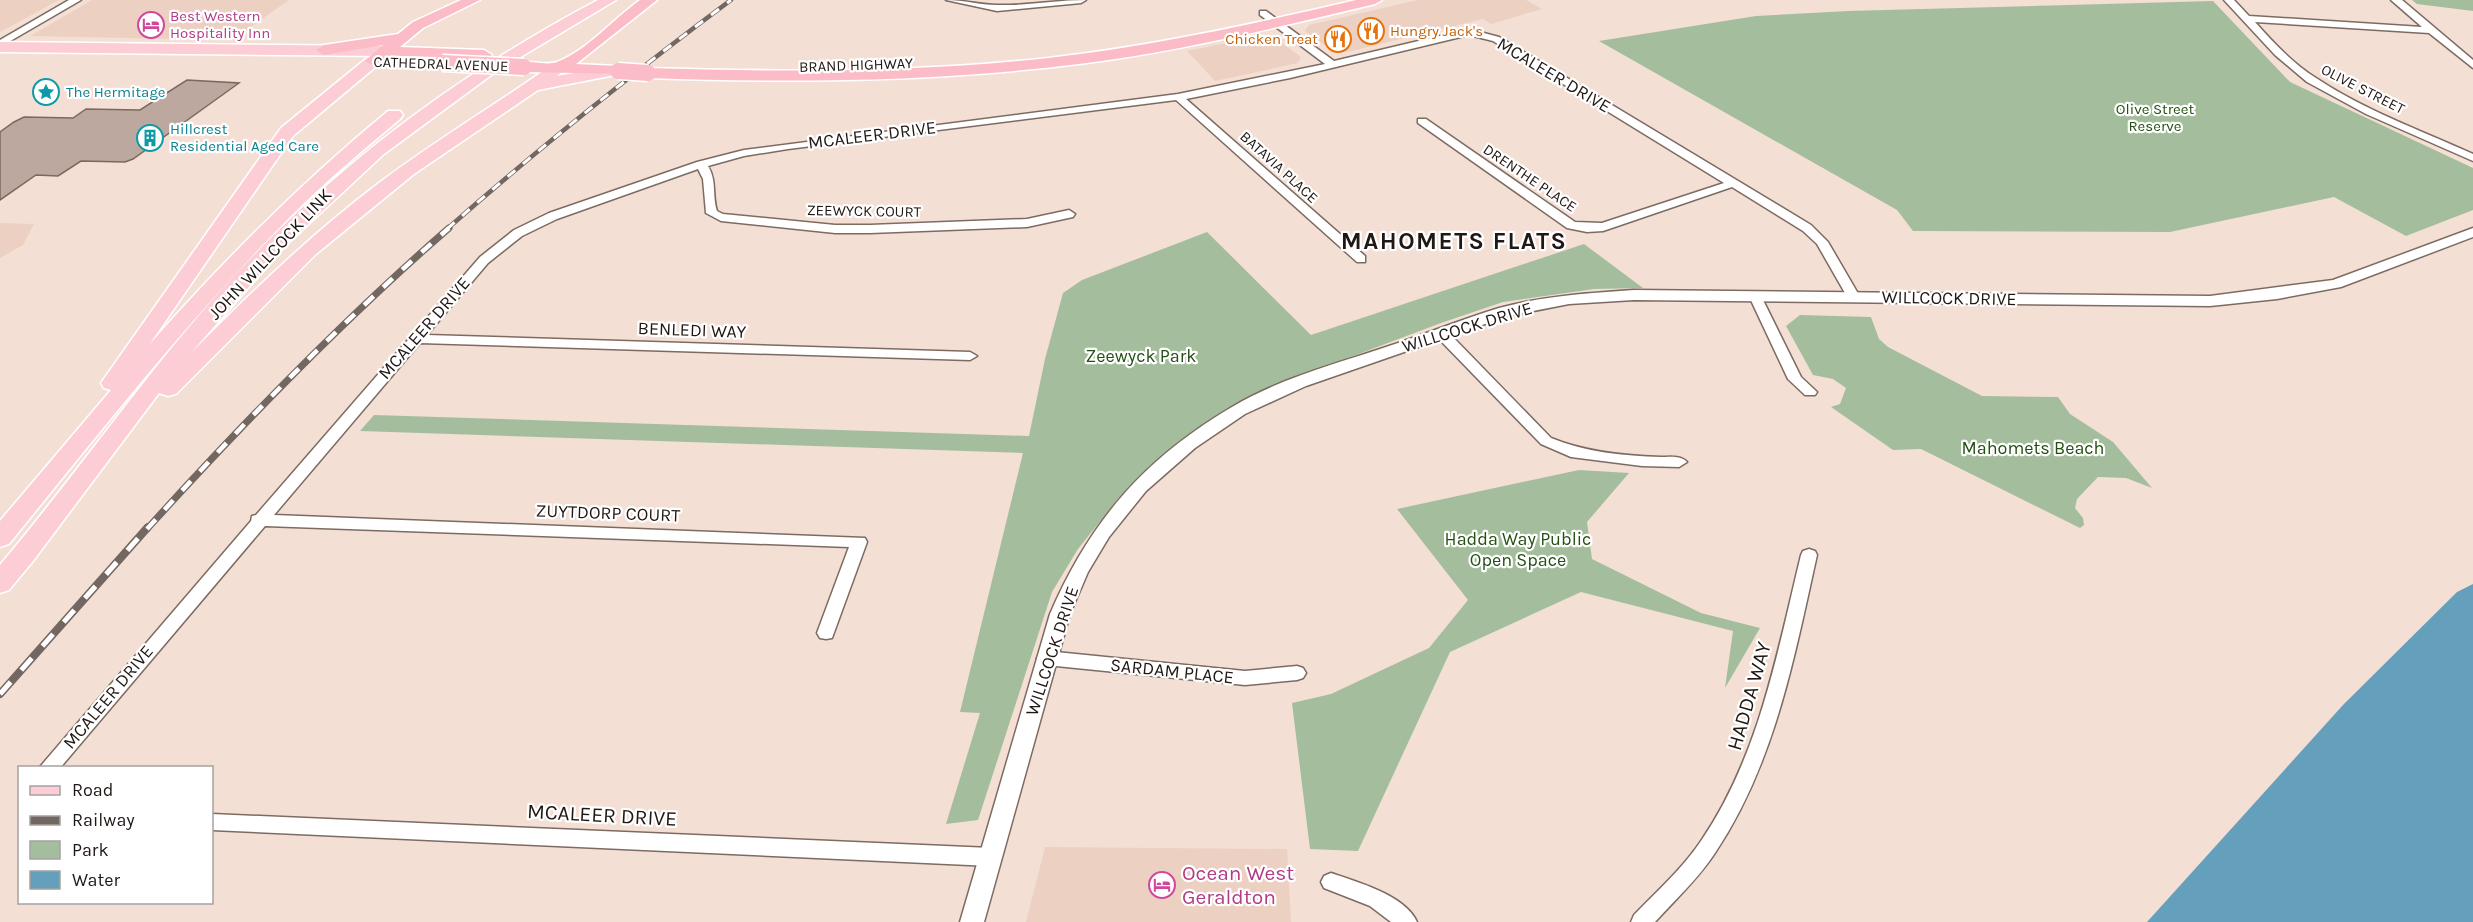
<svg xmlns="http://www.w3.org/2000/svg" width="2473" height="922" font-family="Karla,sans-serif">
	<style>
		.built { fill: #ecd0c2 }
		.green { fill: #a4be9d }
		.water { fill: #649fbc }
		.building { fill: #bca89e; stroke: #7b6960; stroke-width: 1.5 }
		.lines { fill: none; stroke-linecap: round; stroke-linejoin: round }
		.minor-casing { stroke: #7d6b62; stroke-width: 3 }
		.tertiary-casing { stroke: #7d6b62; stroke-width: 3 }
		.primary-casing { stroke: #fff; stroke-width: 3 }
		.trunk-casing { stroke: #fff; stroke-width: 3 }
		.minor { fill: #fff; fill-rule: evenodd }
		.tertiary { fill: #fff; fill-rule: evenodd }
		.primary { fill: #fdcdd5; fill-rule: evenodd }
		.trunk { fill: #fcbcc7; fill-rule: evenodd }
		.rail-far2-casing { stroke: #736761; stroke-width: 4.5 }
		.rail-far1-casing { stroke: #736761; stroke-width: 7 }
		.rail-casing { stroke: #736761; stroke-width: 8 }
		.rail-far2 { stroke: #fff; stroke-width: 3; stroke-dasharray: 10; stroke-linecap: butt }
		.rail-far1 { stroke: #fff; stroke-width: 4.5; stroke-dasharray: 13; stroke-linecap: butt }
		.rail { stroke: #fff; stroke-width: 5; stroke-dasharray: 16; stroke-linecap: butt }
		.trunk-bridge-casing { stroke: #fff; stroke-width: 19; stroke-linecap: butt }
		.trunk-bridge { stroke: #fcbcc7; stroke-width: 16 }
		.labels { text-anchor: middle; stroke-width: 4.5; stroke-linejoin: round; paint-order: stroke }
		.far-hotel-label { font-size: 15px; fill: #b23c85; stroke: #fff; text-anchor: start }
		.far-food-label { font-size: 15px; fill: #c56008; stroke: #fff; text-anchor: start }
		.far-street-label { font-size: 15px; fill: #1f1815; stroke: #fff }
		.far-culture-label { font-size: 15px; fill: #0d838f; stroke: #fff; text-anchor: start }
		.far-park-label { font-size: 15px; fill: #235011; stroke: #fff }
		.street-label { font-size: 18px; fill: #1f1815; stroke: #fff }
		.park-label { font-size: 18px; fill: #235011; stroke: #fff }
		.near-street-label { font-size: 21px; fill: #1f1815; stroke: #fff }
		.near-hotel-label { font-size: 21px; fill: #b23c85; stroke: #fff; text-anchor: start }
		.district-label { font-size: 24px; font-weight: bold; letter-spacing: 1.5px; fill: #1f1815; stroke: #fff }
	</style>
	<rect width="100%" height="100%" fill="#f4dfd5"/>
	<path class="built" d="M0 0H59L0 32Z
		M92 0H289L232 40 30 36Z
		M1418 0H1526L1542 9 1491 24 1483 19 1347 52 1333 51 1305 31 1309 25Z
		M1261 36 1275 38 1301 57 1298 63 1215 81 1187 51Z
		M0 223 34 224 23 245 0 258Z
		M1045 847 1287 849 1291 922H1026Z"/>
	<path class="green" d="M2412 0H2473V11L2417 4Z
		M2213 1 2290 82 2473 168V210L2406 236 2334 197 2170 232 1913 231 1897 210 1599 41 1756 16 1848 11Z
		M1207 232 1311 335 1584 244 1643 288 1594 289 1503 302 1441 323 1271 387 1184 438 1117 500 1078 549 1052 592 978 820 946 824 980 713 960 712 1023 453 360 431 374 415 1029 436 1045 359 1063 293 1082 280Z
		M1800 315 1871 317 1879 339 1888 347 1982 396 2058 397 2070 414 2113 442 2152 488 2126 478 2098 477 2077 499 2075 508 2083 518 2084 525 2080 528 1921 449 1893 450 1831 407 1840 404 1846 388 1833 379 1813 375 1786 326Z
		M1579 470 1629 473 1587 522 1592 559 1701 613 1760 628 1725 688 1733 631 1581 592 1450 652 1358 851 1310 849 1292 703 1331 694 1429 648 1468 600 1397 509Z"/>
	<path class="water" d="M2473 584V922H2147L2343 705 2457 592Z"/>
	<path class="building" d="M187 80 239 83 133 159 125 162 81 161 58 176 36 175 0 200V132L14 122 24 117 73 118 86 109 140 110Z"/>
	<g class="lines">
		<defs>
			<path id="minor" d="M69 0H81L0 47V40Z
				M946 0C964 0 980 5 997 5 1025 6 1056 0 1086 0L1081 3 997 11Z
				M2224 0H2234L2249 16 2422 27 2391 0H2402L2473 60V68L2429 33 2255 22C2273 42 2292 63 2316 78 2364 110 2420 130 2473 154V161L2366 114 2307 82 2275 55Z
				M1260 11H1266L1334 61 1469 29 1499 37 1811 225 1828 242 1860 297 1859 300H1849L1817 244 1803 231 1732 187 1603 231 1587 232 1567 228 1418 123V119H1426L1575 222 1602 223 1724 183 1493 41 1469 35 1290 78 1186 99 1365 256V262H1357L1176 100 788 149 744 156 708 166C717 181 712 195 717 211L723 214 835 225H870L1027 219 1069 210 1075 214 1073 217 1027 227 870 233H835L721 221 706 213 703 179 698 169 557 219 522 236 488 263 427 335 970 352 977 356 970 360 420 343 274 515 865 538 867 542 832 638 826 639 820 638 817 633 849 547 265 526 60 768H39L251 521 252 516 256 515 480 257 514 230 549 213 697 162 744 150 1178 94 1325 64 1260 15Z
				M1755 292 1761 296 1801 377 1817 392 1815 395H1805L1788 379 1749 296Z
				M1441 329 1446 330 1551 438C1585 452 1624 456 1661 457 1669 457 1681 455 1687 462L1679 467 1642 466 1571 457 1541 444 1436 336 1434 333 1436 330Z
				M1809 549 1815 551 1817 555C1794 658 1775 763 1715 853 1698 879 1675 900 1655 922H1631L1634 915C1657 891 1682 869 1701 841 1759 756 1777 654 1801 555L1803 551Z
				M1046 651 1245 671 1297 666 1303 668 1306 673 1303 678 1297 680 1245 685 1046 665 1040 663 1037 658 1040 653Z
				M212 814 991 848 998 851 1001 857 998 863 991 866 212 830Z
				M1331 873C1357 882 1405 895 1417 922H1391L1370 906 1324 888 1321 882 1324 876Z"/>
			<path id="tertiary" d="M2473 228V237L2341 287 2277 299 2210 306 1634 300 1569 304 1508 316 1306 386 1245 414 1195 448 1146 491 1109 537 1088 572 1070 614 984 922H960L1050 614C1090 521 1144 459 1232 407 1280 378 1339 363 1392 345 1428 333 1463 319 1499 308 1543 296 1589 293 1634 290L2210 296 2333 280Z"/>
			<path id="primary" d="M598 0H616L494 73 384 154 284 247 190 354C250 294 311 234 379 183 435 141 495 105 552 65L558 63 566 68 557 76 614 66 620 68 622 71 620 74 538 90 414 174 316 254 176 394 168 396 159 393 33 561 9 590 0 593V565C76 475 143 377 222 289 330 170 456 75 598 0Z
				M0 42 385 46 393 51 385 56 0 52Z
				M373 56 379 58 381 61 379 64 293 136 149 345C223 261 301 183 388 111H400L403 115 400 119C363 150 326 181 291 216 189 318 100 432 9 544L0 547V521L111 390 104 388 101 383 281 128 367 58Z"/>
			<path id="trunk" d="M461 0H480L423 28 400 47 484 50 492 55 490 58 389 56 373 66 365 61 383 45 324 55 316 50 324 45 398 34 413 22Z
				M640 0H657L576 64 618 66 624 68 626 71 624 74 524 72 516 67C525 56 544 67 557 62 588 50 613 19 640 0Z
				M1356 0H1382L1375 4C1280 27 1184 50 1087 63 941 82 794 83 648 78L640 73 648 68C781 72 915 73 1048 58 1152 46 1254 24 1356 0Z"/>
		</defs>
		<use href="#minor" class="minor-casing"/>
		<use href="#tertiary" class="tertiary-casing"/>
		<use href="#primary" class="primary-casing"/>
		<use href="#trunk" class="trunk-casing"/>
		<use href="#minor" class="minor"/>
		<use href="#tertiary" class="tertiary"/>
		<use href="#primary" class="primary"/>
		<use href="#trunk" class="trunk"/>
		<defs>
			<path id="rail-far2" d="M447 229C539 148 633 73 731 0"/>
			<path id="rail-far1" d="M147 529C242 424 342 321 449 228"/>
			<path id="rail" d="M0 694 148 527"/>
		</defs>
		<use href="#rail-far2" class="rail-far2-casing"/>
		<use href="#rail-far1" class="rail-far1-casing"/>
		<use href="#rail" class="rail-casing"/>
		<use href="#rail-far2" class="rail-far2"/>
		<use href="#rail-far1" class="rail-far1"/>
		<use href="#rail" class="rail"/>
		<defs>
			<path id="trunk-bridge" d="M442 63 524 67
				M618 71 648 73"/>
		</defs>
		<use href="#trunk-bridge" class="trunk-bridge-casing"/>
		<use href="#trunk-bridge" class="trunk-bridge"/>
	</g>
	<defs>
		<symbol id="hotel-ring" viewBox="-11 -11 22 22"><circle r="9.5" fill="#fff" stroke="#d1479c" stroke-width="1.5"/><path d="M-6-4.5h1.5V1H6V5H4.5V3h-9V5H-6ZM-4 0a1.8 1.8 0 1 1 3.6 0ZM.5 0V-2.5h3Q6-2.5 6 0Z" fill="#d1479c"/></symbol>
		<symbol id="restaurant-ring" viewBox="-11 -11 22 22"><circle r="9.5" fill="#fff" stroke="#e8710a" stroke-width="1.5"/><path d="M-5-6h1v4h1v-4h1v4h1v-4h1v5L-1.5 .5V6h-2V.5L-5-1ZM5-6V6H3V1.5H1.5Q1.5-4 5-6Z" fill="#e8710a"/></symbol>
		<symbol id="sight-ring" viewBox="-11 -11 22 22"><circle r="9.5" fill="#fff" stroke="#0f9aa8" stroke-width="1.5"/><path d="M0-6L1.8-2.2L6-1.7L2.9 1.2L3.7 5.4L0 3.3L-3.7 5.4L-2.9 1.2L-6-1.7L-1.8-2.2Z" fill="#0f9aa8"/></symbol>
		<symbol id="building-ring" viewBox="-11 -11 22 22"><circle r="9.5" fill="#fff" stroke="#0f9aa8" stroke-width="1.5"/><path d="M-4-6H4V6H1V3H-1V6H-4ZM-2.5-4.3h1.7v1.8h-1.7ZM.8-4.3h1.7v1.8H.8ZM-2.5-1h1.7V.8h-1.7ZM.8-1h1.7V.8H.8Z" fill="#0f9aa8"/></symbol>
	</defs>
	<g fill-rule="evenodd">
		<use href="#hotel-ring" x="136" y="10" width="30" height="30"/>
		<use href="#restaurant-ring" x="1356" y="16" width="30" height="30"/>
		<use href="#restaurant-ring" x="1323" y="24" width="30" height="30"/>
		<use href="#sight-ring" x="31" y="77" width="30" height="30"/>
		<use href="#building-ring" x="135" y="123" width="30" height="30"/>
		<use href="#hotel-ring" x="1147" y="870" width="30" height="30"/>
	</g>
	<g class="labels">
		<g class="far-hotel-label">
			<text x="170" y="21">Best Western<tspan x="170" dy="17">Hospitality Inn</tspan></text>
		</g>
		<g class="far-food-label">
			<text x="1390" y="36">Hungry Jack's</text>
			<text x="1318" y="44" text-anchor="end">Chicken Treat</text>
		</g>
		<g class="far-street-label">
			<text transform="translate(441 64) rotate(2)" y="5">CATHEDRAL AVENUE</text>
			<text transform="translate(856 65) rotate(-2)" y="5">BRAND HIGHWAY</text>
			<text transform="translate(2363 89) rotate(27)" y="5">OLIVE STREET</text>
			<text transform="translate(1279 167) rotate(42)" y="5">BATAVIA PLACE</text>
			<text transform="translate(1530 178) rotate(34)" y="5">DRENTHE PLACE</text>
			<text transform="translate(864 211) rotate(1)" y="5">ZEEWYCK COURT</text>
		</g>
		<g class="far-culture-label">
			<text x="66" y="97">The Hermitage</text>
			<text x="170" y="134">Hillcrest<tspan x="170" dy="17">Residential Aged Care</tspan></text>
		</g>
		<g class="far-park-label">
			<text x="2155" y="114">Olive Street<tspan x="2155" dy="17">Reserve</tspan></text>
		</g>
		<g class="street-label">
			<text transform="translate(1554 75) rotate(31)" y="6">MCALEER DRIVE</text>
			<text transform="translate(872 135) rotate(-7)" y="6">MCALEER DRIVE</text>
			<text transform="translate(270 254) rotate(-47)" y="6">JOHN WILLCOCK LINK</text>
			<text transform="translate(1949 298) rotate(1)" y="6">WILLCOCK DRIVE</text>
			<text transform="translate(1467 327) rotate(-17)" y="6">WILLCOCK DRIVE</text>
			<text transform="translate(424 328) rotate(-49)" y="6">MCALEER DRIVE</text>
			<text transform="translate(692 330) rotate(2)" y="6">BENLEDI WAY</text>
			<text transform="translate(608 513) rotate(2)" y="6">ZUYTDORP COURT</text>
			<text transform="translate(1052 651) rotate(-72)" y="6">WILLCOCK DRIVE</text>
			<text transform="translate(1172 671) rotate(6)" y="6">SARDAM PLACE</text>
			<text transform="translate(108 697) rotate(-50)" y="6">MCALEER DRIVE</text>
		</g>
		<g class="park-label">
			<text x="1141" y="362">Zeewyck Park</text>
			<text x="2033" y="454">Mahomets Beach</text>
			<text x="1518" y="545">Hadda Way Public<tspan x="1518" dy="21">Open Space</tspan></text>
		</g>
		<g class="near-street-label">
			<text transform="translate(1749 696) rotate(-74)" y="7">HADDA WAY</text>
			<text transform="translate(602 815) rotate(3)" y="7">MCALEER DRIVE</text>
		</g>
		<g class="near-hotel-label">
			<text x="1182" y="880">Ocean West<tspan x="1182" dy="24">Geraldton</tspan></text>
		</g>
		<g class="district-label">
			<text x="1454" y="249">MAHOMETS FLATS</text>
		</g>
	</g>
	<rect x="18" y="766" width="195" height="138" fill="#ffffff" stroke="#a5a3a1" stroke-width="1.5"/>
	<rect x="30" y="786" width="30" height="9" fill="#fdcdd5" stroke="#a5a3a1" stroke-width="1.5"/>
	<text x="72" y="796" font-size="18" fill="#1f1815">Road</text>
	<rect x="30" y="816" width="30" height="9" fill="#736761" stroke="#a5a3a1" stroke-width="1.5"/>
	<text x="72" y="826" font-size="18" fill="#1f1815">Railway</text>
	<rect x="30" y="841" width="30" height="18" fill="#a4be9d" stroke="#a5a3a1" stroke-width="1.5"/>
	<text x="72" y="856" font-size="18" fill="#1f1815">Park</text>
	<rect x="30" y="871" width="30" height="18" fill="#649fbc" stroke="#a5a3a1" stroke-width="1.5"/>
	<text x="72" y="886" font-size="18" fill="#1f1815">Water</text>
</svg>
